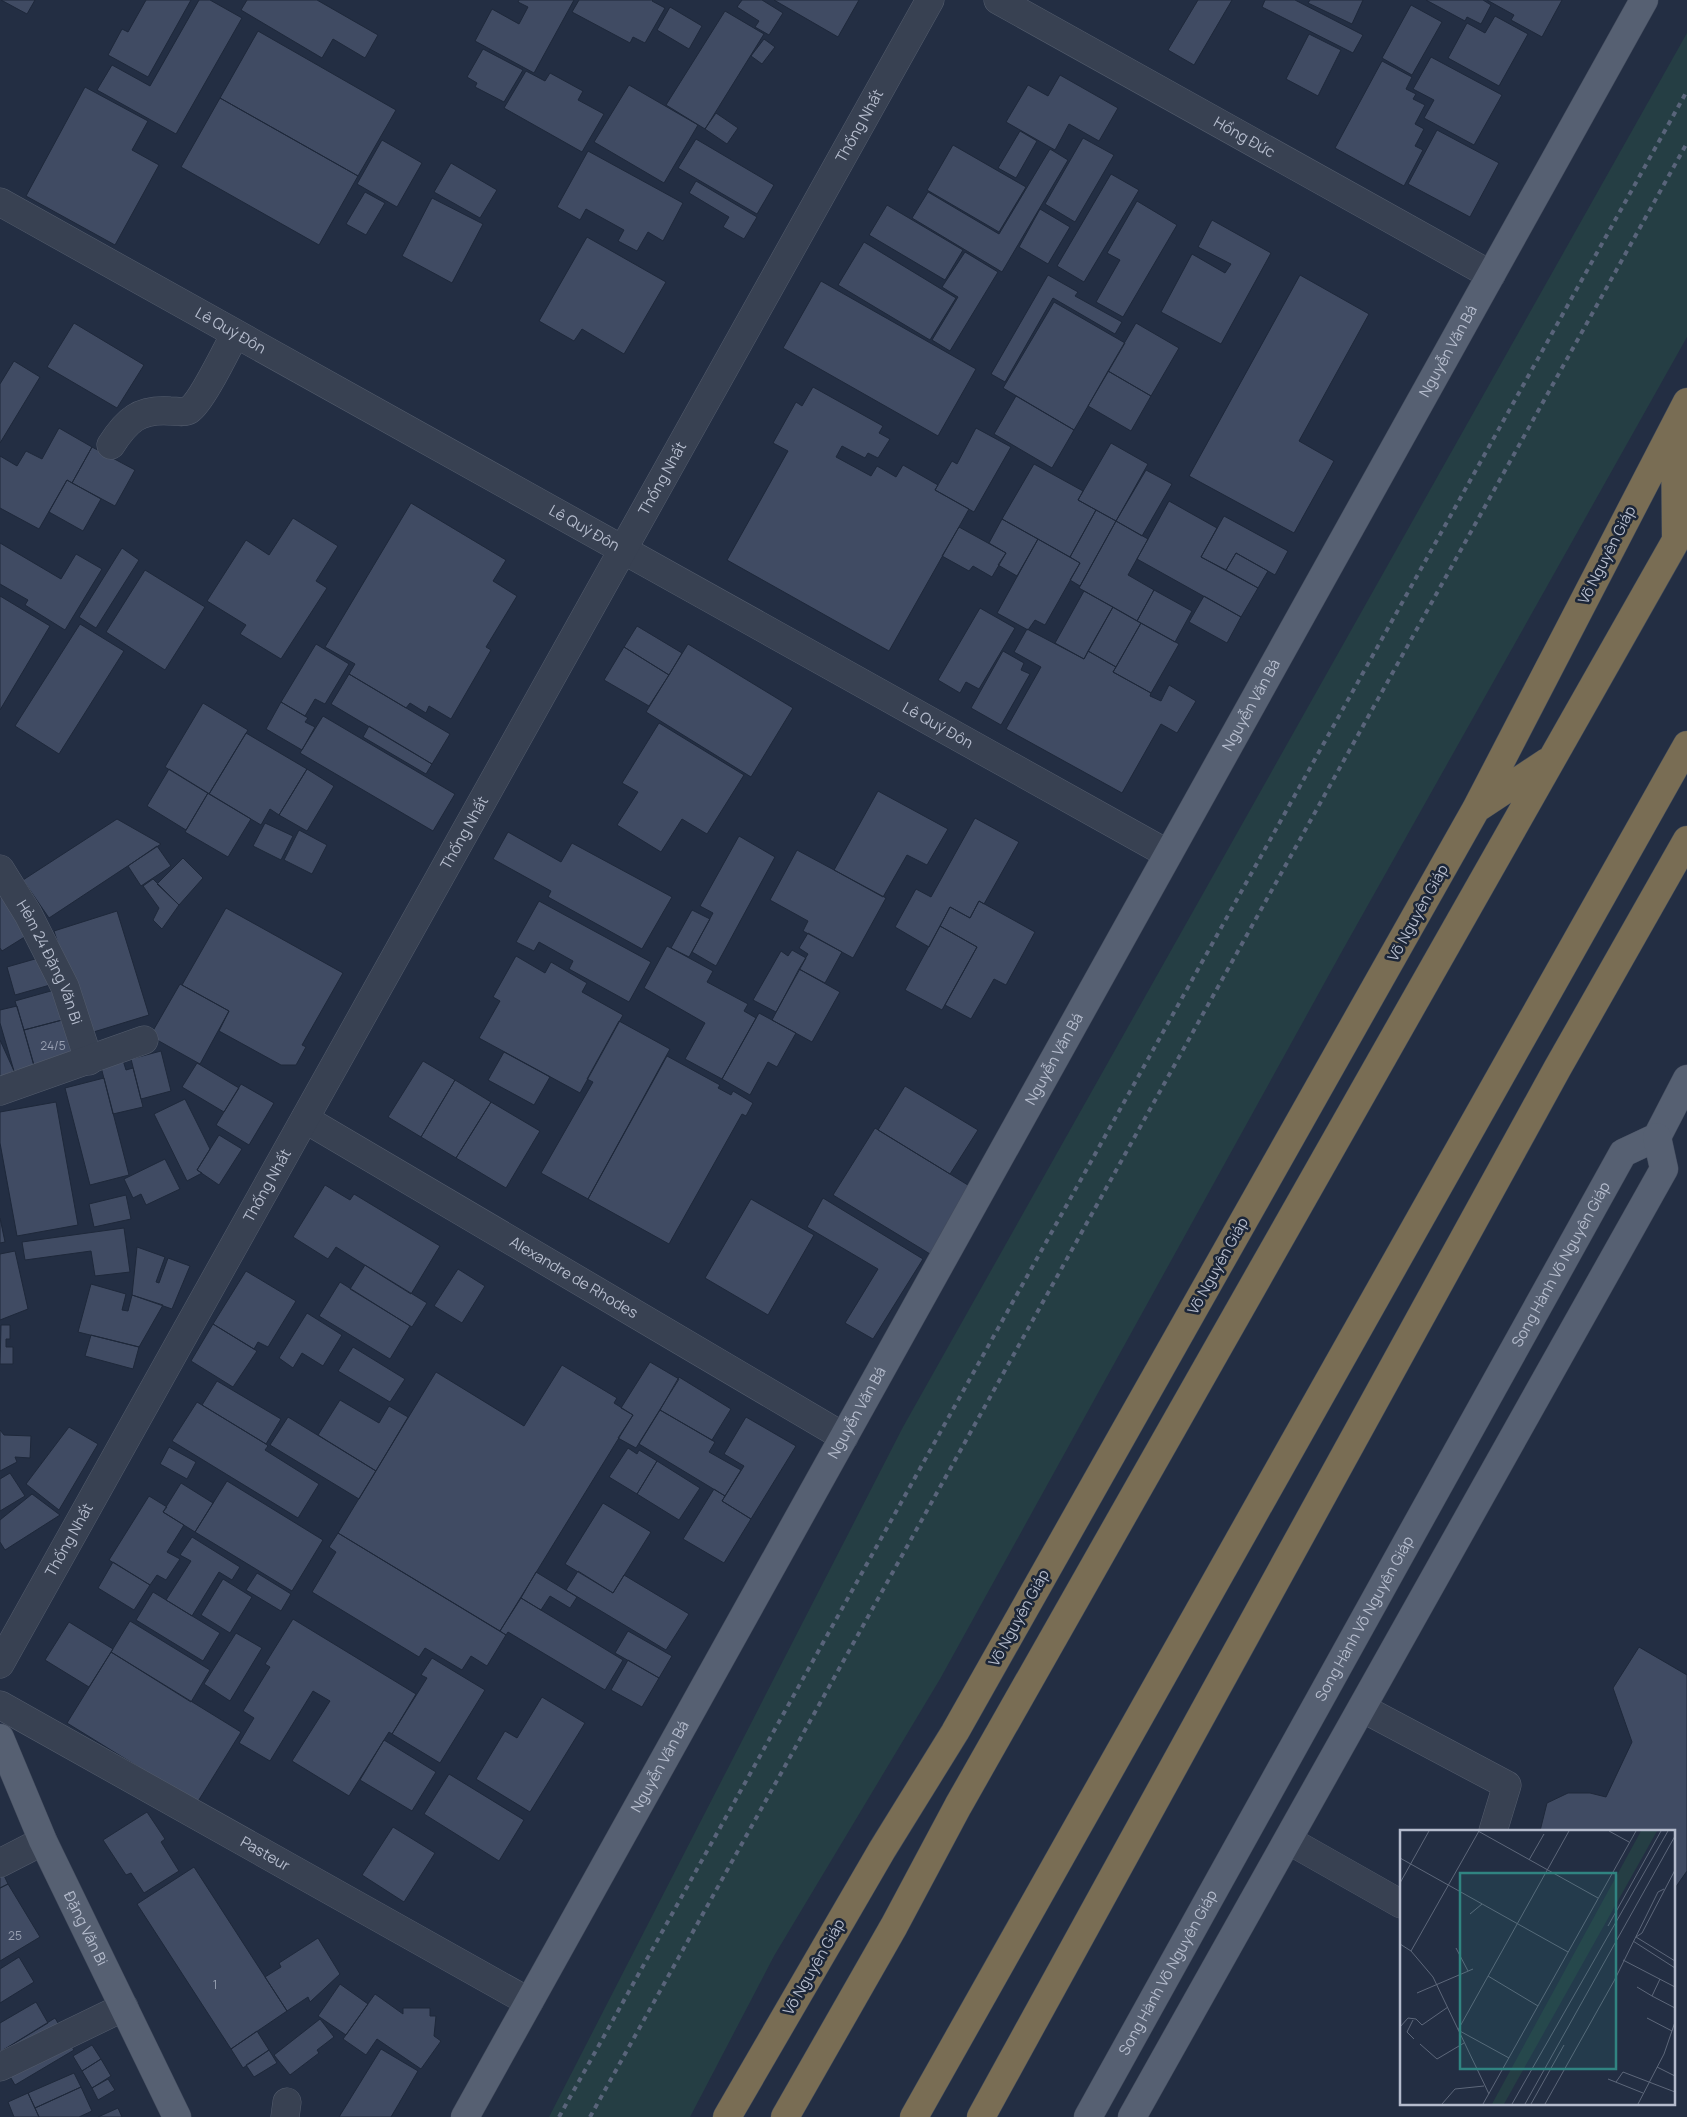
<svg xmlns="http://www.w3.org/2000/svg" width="1687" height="2117" font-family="Manrope,sans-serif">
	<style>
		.green { fill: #253e44 }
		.building { fill: #404b63; stroke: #1e283a }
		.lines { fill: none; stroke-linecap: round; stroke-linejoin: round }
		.minor-casing { stroke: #535c6d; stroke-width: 29 }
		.major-casing { stroke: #414a5c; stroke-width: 29 }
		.highway-casing { stroke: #3f495a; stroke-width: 29 }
		.minor { stroke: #384152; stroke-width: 28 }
		.major { stroke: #566072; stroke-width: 28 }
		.highway { stroke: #796d54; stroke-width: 28 }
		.rail { stroke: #59647a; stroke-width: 4; stroke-dasharray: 5 5; stroke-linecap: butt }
		.labels { text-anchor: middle; stroke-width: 5; stroke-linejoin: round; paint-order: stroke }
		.number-label { font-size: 12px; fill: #98a0b2 }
		.street-label { font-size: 15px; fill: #b5bccd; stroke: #1c2638 }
		.inset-road { fill: none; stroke: #5d677a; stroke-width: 1 }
		.view { fill: #308481; fill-opacity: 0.15; stroke: #308481; stroke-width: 2.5 }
		.inset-edge { fill: none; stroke: #b5bccd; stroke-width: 2.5 }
	</style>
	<rect width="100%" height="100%" fill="#232e43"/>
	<path class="green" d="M1687 33V337L1341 953 940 1679 774 1956 690 2117H549L903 1427Z"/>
	<path class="building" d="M1 0H35L27 14Z
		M146 0H191L148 77 108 55 122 29 128 32Z
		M199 0H210L242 18 176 134 97 90 112 65 150 86Z
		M247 0H317L378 35 365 58 333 39 322 58 241 10Z
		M519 0H574L534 73 475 41 492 9 519 24 528 7 518 2Z
		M579 0H653L652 1 665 8 645 43 633 37 630 43 572 12Z
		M742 0H762L783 13 769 35 755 27 759 21 737 7Z
		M774 0H859L838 37Z
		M1198 0H1232L1194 65 1168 50Z
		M1265 0H1295L1363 35 1353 53 1262 7Z
		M1310 0H1363L1352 24 1308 3Z
		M1426 0H1483L1491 5 1481 24 1467 17 1465 21Z
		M1487 0H1562L1542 37 1511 20 1514 15Z
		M1411 5 1442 22 1412 75 1382 58Z
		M670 7 702 26 689 49 657 30Z
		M725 11 764 34 705 129 666 105Z
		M1495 16 1528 34 1499 86 1448 58 1467 23 1485 33Z
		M258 31 396 110 358 176 220 98Z
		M1309 34 1341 50 1318 96 1286 79Z
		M764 39 775 47 762 64 751 56Z
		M483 49 523 70 504 102 475 87 477 83 467 77Z
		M1431 57 1502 95 1474 145 1424 118 1434 100 1413 89Z
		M1382 61 1412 77 1406 89 1416 94 1413 99 1425 105 1415 124 1424 129 1415 146 1423 150 1404 186 1335 148Z
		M526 71 545 81 550 73 583 91 578 100 604 114 582 152 504 108Z
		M1060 75 1118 108 1099 141 1069 124 1055 150 1006 122 1028 85 1048 96Z
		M629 85 698 125 664 183 594 142Z
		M85 87 148 121 132 150 159 165 115 245 26 196Z
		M220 98 358 176 319 245 181 167Z
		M716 113 738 128 727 144 705 129Z
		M1437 130 1499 163 1470 217 1408 184Z
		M1020 131 1037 141 1016 178 998 168Z
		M1083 138 1114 155 1075 222 1045 204Z
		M696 139 774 185 757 214 678 168Z
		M382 140 422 163 397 207 357 184Z
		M953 145 1026 187 999 232 927 190Z
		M1050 149 1068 160 1002 272 912 218 928 192 999 234Z
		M588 151 683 203 663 241 648 232 637 251 618 241 624 230 586 209 580 220 557 207Z
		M451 163 497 190 480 218 434 192Z
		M1111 174 1139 190 1084 282 1057 266Z
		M696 181 757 217 744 239 723 227 729 217 689 193Z
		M365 192 385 203 366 235 346 224Z
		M432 198 483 224 452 283 402 256Z
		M1137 201 1177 225 1123 317 1096 302 1120 260 1107 253Z
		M887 205 963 250 945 280 869 235Z
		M1040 209 1070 227 1048 264 1019 247Z
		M1212 220 1271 253 1221 344 1161 312 1192 254 1225 273 1231 264 1198 247Z
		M587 237 666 282 624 354 582 329 574 341 539 321Z
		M864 242 956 298 930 340 838 285Z
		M965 252 998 272 950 351 932 340 958 297 942 287Z
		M1048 275 1078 292 1075 296 1122 322 1115 334 1053 298 1005 382 991 374Z
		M1300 275 1369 314 1299 441 1334 461 1294 533 1189 476Z
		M821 281 976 369 938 436 783 348Z
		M1054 302 1125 343 1074 430 1003 388Z
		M74 323 144 365 117 408 47 367Z
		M1136 323 1179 348 1151 396 1108 371Z
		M14 361 40 377 0 443V384Z
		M1108 371 1151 396 1131 431 1088 406Z
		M813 387 883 426 879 433 890 439 878 458 868 453 865 458 842 446 836 457 871 476 877 466 896 477 903 465 938 485 935 490 969 509 889 651 727 560 788 451 773 443 796 402 802 406Z
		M1016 396 1074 430 1052 468 994 434Z
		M59 428 92 447 72 483 67 480 39 529 0 508V456L17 466 26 451 42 459Z
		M976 428 1011 447 974 512 935 490 952 461 957 464Z
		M1111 443 1148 464 1116 521 1078 500Z
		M92 447 135 470 115 506 72 483Z
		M1034 464 1083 491 1078 500 1096 510 1070 557 1002 519Z
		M1146 470 1172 484 1142 536 1116 521Z
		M67 480 101 499 83 531 49 512Z
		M1169 501 1217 528 1201 557 1258 588 1241 617 1137 559Z
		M411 503 506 560 493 581 517 596 486 647 491 650 451 719 429 706 426 713 410 703 406 708 349 674 355 664 325 647Z
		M1096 510 1116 521 1080 586 1070 580 1080 563 1070 557Z
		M1224 516 1288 551 1275 575 1236 553 1226 570 1201 557Z
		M293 518 338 546 316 581 327 588 281 659 240 634 246 625 207 601 246 540 269 555Z
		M1002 519 1038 539 1017 576 998 565 1006 553 989 543Z
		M1116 521 1148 539 1128 575 1154 590 1137 621 1079 588Z
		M959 527 1006 553 992 577 973 566 969 571 942 556Z
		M1038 539 1080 563 1045 625 1035 620 1028 630 997 613Z
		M0 543 61 579 76 554 102 569 65 630 25 605 28 600 0 584Z
		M122 548 139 560 96 628 79 617Z
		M1236 553 1268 571 1258 588 1226 570Z
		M145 570 205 607 165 670 106 632Z
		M1154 590 1192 611 1175 642 1137 621Z
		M1084 591 1113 607 1084 659 1055 643Z
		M0 596 50 626 0 710Z
		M1204 596 1241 617 1227 643 1189 622Z
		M1113 607 1141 623 1116 667 1088 651Z
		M980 608 1015 628 979 689 966 682 960 693 938 680Z
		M1141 623 1179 644 1151 693 1113 672Z
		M80 624 124 651 59 754 15 726Z
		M637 626 682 653 669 675 624 647Z
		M1027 629 1084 659 1088 651 1116 667 1113 672 1151 693 1150 696 1161 701 1169 685 1196 701 1177 733 1161 724 1122 793 1006 729 1041 667 1014 652Z
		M316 644 349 664 325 704 315 699 305 716 281 702Z
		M688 644 793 708 751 777 646 712Z
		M624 647 669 675 649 706 604 680Z
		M1003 651 1024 663 1021 670 1030 674 1001 725 971 708Z
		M349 674 450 734 432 764 331 704Z
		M281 702 308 718 305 722 315 727 302 750 266 729Z
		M203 703 248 730 209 794 165 767Z
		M323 716 455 794 433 831 300 753Z
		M659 723 744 775 707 834 682 819 661 852 617 825 638 792 622 783Z
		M369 726 432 764 426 774 363 737Z
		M246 733 307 769 279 815 270 809 261 825 209 794Z
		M169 769 208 793 186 830 147 806Z
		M307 769 334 786 307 831 279 815Z
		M878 791 948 829 927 865 907 855 883 897 834 870Z
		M208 793 251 819 228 857 185 832Z
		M975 818 1019 842 984 904 979 901 970 918 950 907 929 947 895 927 916 889 931 897Z
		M117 819 161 844 49 918 23 880Z
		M265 823 293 836 281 860 253 846Z
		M299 830 327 845 312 874 284 860Z
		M508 832 561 862 572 843 672 897 642 949 548 897 551 891 493 859Z
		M739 836 775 857 716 966 692 952 713 913 700 906Z
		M157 846 171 866 141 886 128 866Z
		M797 850 886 898 853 958 803 931 808 921 770 900Z
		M183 858 203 878 179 905 157 884Z
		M153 879 179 905 162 929 153 920 159 908 143 886Z
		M0 893 31 933 2 951 0 948Z
		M539 901 651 962 629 1002 569 969 573 961 539 942 534 951 516 942Z
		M979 901 1035 932 1006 985 994 979 971 1019 945 1005 977 947 940 926 950 907 970 918Z
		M226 908 343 973 302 1045 306 1047 296 1065H281L219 1031 229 1011 182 985Z
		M692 910 710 919 689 957 671 948Z
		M117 911 149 1015 87 1034 54 931Z
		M940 926 977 947 942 1010 905 990Z
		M808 933 842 952 825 983 799 969 808 954 799 948Z
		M667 946 713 971 707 982 748 1004 744 1011 756 1018 722 1079 685 1059 705 1023 644 988Z
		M792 950 806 958 776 1012 753 1000 781 951 788 956Z
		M516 956 545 973 551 962 587 983 582 992 623 1015 580 1093 479 1038 500 1001 493 997Z
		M42 957 50 985 15 995 7 967Z
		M799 969 840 992 812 1042 772 1020Z
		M180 984 229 1011 200 1064 150 1036Z
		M58 989 66 1019 24 1030 15 1001Z
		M17 1006 34 1066 14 1071 0 1023V1010Z
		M759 1013 796 1033 777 1067 768 1062 750 1095 722 1079Z
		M66 1019 76 1053 34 1065 24 1030Z
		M619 1021 670 1049 588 1199 541 1173 593 1082 587 1079Z
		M0 1040 14 1071 0 1077Z
		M161 1051 171 1091 141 1099 131 1059Z
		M504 1052 550 1077 534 1105 488 1080Z
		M667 1056 720 1085 718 1088 731 1095 733 1091 753 1103 746 1116 742 1114 669 1244 588 1199Z
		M122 1057 126 1070 133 1068 143 1107 113 1114 100 1063Z
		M423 1061 455 1080 421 1137 388 1117Z
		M197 1063 239 1088 224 1112 182 1087Z
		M104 1078 129 1175 90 1185 65 1088Z
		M455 1080 491 1102 456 1158 421 1137Z
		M241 1084 274 1103 249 1145 216 1125Z
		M905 1086 978 1130 950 1174 878 1130Z
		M185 1099 210 1149 197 1170 202 1173 187 1181 154 1114Z
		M56 1102 78 1225 17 1236 0 1143V1112Z
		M491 1102 540 1131 506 1188 456 1158Z
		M875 1128 976 1190 935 1257 833 1195Z
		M219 1135 242 1149 219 1185 197 1170Z
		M165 1159 180 1189 146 1205 141 1194 133 1198 124 1179Z
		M325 1185 350 1200 354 1194 440 1246 411 1294 336 1247 328 1259 293 1237Z
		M126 1195 131 1219 94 1227 89 1204Z
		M823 1198 923 1259 873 1339 845 1323 878 1269 807 1227Z
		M751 1199 814 1235 768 1315 705 1278Z
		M0 1218 5 1242 0 1243Z
		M124 1228 130 1272 95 1276 91 1251 25 1260 22 1242Z
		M137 1247 165 1257 156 1282 159 1283 168 1258 190 1266 172 1309 132 1295Z
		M15 1251 28 1309 0 1320V1254Z
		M365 1265 427 1303 412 1327 350 1289Z
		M458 1269 485 1286 462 1323 434 1306Z
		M246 1271 296 1301 268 1347 258 1342 254 1349 213 1324Z
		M340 1282 410 1326 390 1359 319 1316Z
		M91 1284 126 1294 122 1310 128 1311 132 1295 163 1305 139 1347 78 1332Z
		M307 1313 342 1335 323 1366 302 1353 293 1368 279 1358Z
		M213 1324 257 1351 233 1387 191 1361Z
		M1 1325H10V1339H6V1347H13V1364H0Z
		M91 1335 139 1347 133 1369 85 1356Z
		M353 1347 405 1379 390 1402 338 1371Z
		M650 1362 679 1379 636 1448 618 1438 633 1415 621 1408Z
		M562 1365 617 1398 614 1403 633 1415 500 1631 338 1533 436 1372 524 1426Z
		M679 1377 731 1409 712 1440 660 1410Z
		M217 1381 281 1419 266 1444 202 1405Z
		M340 1400 379 1423 389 1406 408 1417 376 1471 318 1435Z
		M197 1402 266 1444 268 1446 265 1450 319 1484 298 1518 172 1441Z
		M660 1410 715 1442 709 1452 741 1470 725 1496 639 1444Z
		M288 1417 376 1471 359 1499 270 1445Z
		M746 1417 796 1446 751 1519 722 1501 744 1466 724 1454Z
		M69 1427 98 1444 59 1510 26 1484Z
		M0 1430 4 1435 31 1436 30 1458 15 1457 17 1462 0 1471Z
		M169 1447 196 1462 187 1479 160 1464Z
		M628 1448 637 1454 639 1450 657 1461 637 1494 609 1477Z
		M657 1461 700 1488 679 1520 637 1494Z
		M10 1473 25 1496 0 1511V1479Z
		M227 1481 323 1540 292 1591 195 1532Z
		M181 1483 213 1503 195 1532 163 1512Z
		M714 1489 725 1496 722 1501 751 1519 724 1563 683 1539Z
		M32 1494 60 1515 5 1550 0 1542V1520Z
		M149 1496 167 1507 163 1512 184 1525 167 1552 180 1559 166 1580 157 1575 150 1585 109 1560Z
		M603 1503 651 1532 613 1593 565 1564Z
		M338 1533 506 1635 487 1666 471 1656 462 1670 425 1648 419 1657 312 1592 336 1552 329 1547Z
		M192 1537 240 1567 232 1580 219 1572 192 1616 166 1600 191 1561 180 1555Z
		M113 1562 150 1585 134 1610 98 1588Z
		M578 1571 613 1593 624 1575 689 1614 666 1650 566 1590Z
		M536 1572 577 1597 570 1608 550 1596 541 1610 521 1598Z
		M257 1573 291 1594 281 1611 246 1590Z
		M223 1579 252 1597 230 1633 201 1615Z
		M153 1592 220 1633 203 1661 136 1620Z
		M521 1598 623 1660 605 1690 508 1632 506 1635 500 1631Z
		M293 1619 416 1694 392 1734 389 1732 349 1796 292 1761 330 1701 313 1691 270 1761 239 1743 254 1718 243 1711 270 1667 265 1664Z
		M130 1621 210 1670 191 1702 111 1652Z
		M69 1622 113 1649 89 1687 45 1660Z
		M628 1631 672 1656 659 1678 615 1653Z
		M236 1633 262 1648 230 1701 204 1684Z
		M1639 1647 1687 1675V1871L1673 1891V1831H1540L1547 1803 1568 1793H1590L1606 1797 1632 1742 1613 1688Z
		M111 1652 241 1732 197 1803 67 1723Z
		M432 1658 485 1690 440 1763 392 1734 427 1678 421 1675Z
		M628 1660 659 1678 642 1707 611 1690Z
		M542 1697 585 1723 530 1812 476 1779 505 1731 517 1738Z
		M384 1740 436 1772 412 1811 360 1780Z
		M449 1774 524 1820 499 1861 424 1814Z
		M147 1812 165 1839 161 1842 179 1871 144 1893 131 1873 126 1875 103 1840Z
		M393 1827 435 1853 404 1902 362 1875Z
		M194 1867 287 2011 231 2049 137 1904Z
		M1 1869 8 1884 0 1888V1869Z
		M8 1884 40 1937 0 1961V1888Z
		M318 1938 340 1974 310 2002 308 1997 287 2011 265 1977 281 1967 279 1963Z
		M19 1957 34 1982 0 2003V1969Z
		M340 1984 368 2004 346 2035 318 2016Z
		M375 1994 403 2014V2008H430V2016H436L434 2036 441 2041 421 2069 377 2039 366 2055 343 2039Z
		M36 2002 48 2023 0 2052V2023Z
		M55 2018 74 2050 15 2085 0 2059V2052Z
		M320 2019 334 2037 317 2050 319 2053 290 2075 274 2055Z
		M257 2031 269 2050 243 2068 231 2049Z
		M92 2045 101 2059 82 2071 73 2056Z
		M381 2049 418 2071 391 2117H339Z
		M269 2050 277 2063 254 2077 246 2065Z
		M101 2059 111 2076 92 2088 82 2071Z
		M74 2073 81 2087 35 2108 28 2093Z
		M108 2079 115 2090 98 2100 92 2088Z
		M81 2087 92 2111 79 2117H39L35 2108Z
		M28 2093 39 2117H14L8 2102Z
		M118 2108 122 2117H98Z"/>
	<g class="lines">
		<defs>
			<g id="minor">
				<path id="s1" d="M998 0 1491 275"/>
				<path id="s2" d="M0 202 1168 854"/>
				<path d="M111 445C127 420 139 409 170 411 176 411 184 413 189 410 201 403 227 349 235 334"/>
				<path id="s3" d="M0 869 28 914 65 987 89 1061"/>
				<path d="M0 1091 144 1040"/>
				<path id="s4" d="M305 1119 844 1437"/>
				<path id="s5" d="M0 1664 930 0"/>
				<path id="s6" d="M0 1705 529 2002"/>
				<path d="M1362 1708 1507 1785 1493 1831"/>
				<path d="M1288 1840 1401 1904"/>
				<path d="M0 1863 43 1841"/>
				<path d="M0 2067 124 2007"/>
				<path d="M285 2117 287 2102"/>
			</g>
			<g id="major">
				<path id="s7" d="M0 1738 43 1841 177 2117"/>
				<path id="s8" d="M465 2117 1644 0"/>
				<path id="s9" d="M1088 2117 1623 1153 1657 1137 1687 1079"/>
				<path d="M1132 2117 1664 1169 1657 1137"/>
			</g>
			<path id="highway" d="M1675 426 1676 540
				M1479 807 1547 762
				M727 2117 882 1850 955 1732 1476 809 1687 402
				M785 2117 894 1926 958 1806 1687 521
				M914 2117 1687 745
				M981 2117 1557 1069 1687 840"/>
		</defs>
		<use href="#minor" class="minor-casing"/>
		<use href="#major" class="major-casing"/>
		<use href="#highway" class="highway-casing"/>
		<use href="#minor" class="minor"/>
		<use href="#major" class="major"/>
		<use href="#highway" class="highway"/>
		<path class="rail" d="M559 2117 1687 91
			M590 2117 1687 143"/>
	</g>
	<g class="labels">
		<g class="number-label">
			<text x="53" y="1050">24/5</text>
			<text x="15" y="1940">25</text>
			<text x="215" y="1989">1</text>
		</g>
		<g class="street-label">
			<text dy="5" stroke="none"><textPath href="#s5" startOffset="1762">Thống Nhất</textPath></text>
			<text dy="5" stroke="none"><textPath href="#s1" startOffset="282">Hồng Đức</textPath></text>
			<text dy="5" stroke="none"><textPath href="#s2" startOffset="264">Lê Quý Đôn</textPath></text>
			<text dy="5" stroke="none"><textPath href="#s8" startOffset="2021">Nguyễn Văn Bá</textPath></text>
			<text dy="5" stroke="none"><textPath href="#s5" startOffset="1358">Thống Nhất</textPath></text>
			<text dy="5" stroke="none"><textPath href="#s2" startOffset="669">Lê Quý Đôn</textPath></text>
			<text transform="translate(1607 555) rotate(-63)" y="5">Võ Nguyên Giáp</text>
			<text dy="5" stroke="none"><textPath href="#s8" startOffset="1616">Nguyễn Văn Bá</textPath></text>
			<text dy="5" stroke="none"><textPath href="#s2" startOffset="1074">Lê Quý Đôn</textPath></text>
			<text dy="5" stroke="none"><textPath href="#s5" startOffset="952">Thống Nhất</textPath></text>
			<text transform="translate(1418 913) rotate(-61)" y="5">Võ Nguyên Giáp</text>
			<text dy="5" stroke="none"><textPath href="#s3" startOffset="106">Hẻm 24 Đặng Văn Bi</textPath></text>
			<text dy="5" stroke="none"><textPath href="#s8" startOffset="1211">Nguyễn Văn Bá</textPath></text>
			<text dy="5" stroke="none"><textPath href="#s5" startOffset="548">Thống Nhất</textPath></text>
			<text dy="5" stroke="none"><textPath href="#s9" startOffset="975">Song Hành Võ Nguyên Giáp</textPath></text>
			<text transform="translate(1218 1266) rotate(-61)" y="5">Võ Nguyên Giáp</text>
			<text dy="5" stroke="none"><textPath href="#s4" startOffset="312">Alexandre de Rhodes</textPath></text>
			<text dy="5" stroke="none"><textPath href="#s8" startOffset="806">Nguyễn Văn Bá</textPath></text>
			<text dy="5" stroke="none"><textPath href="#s5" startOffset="142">Thống Nhất</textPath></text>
			<text transform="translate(1019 1618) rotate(-61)" y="5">Võ Nguyên Giáp</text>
			<text dy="5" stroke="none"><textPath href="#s9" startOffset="570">Song Hành Võ Nguyên Giáp</textPath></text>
			<text dy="5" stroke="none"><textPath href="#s8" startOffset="401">Nguyễn Văn Bá</textPath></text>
			<text dy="5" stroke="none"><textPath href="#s6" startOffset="304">Pasteur</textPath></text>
			<text dy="5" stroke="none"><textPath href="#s7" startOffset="209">Đặng Văn Bi</textPath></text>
			<text transform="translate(814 1967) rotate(-60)" y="5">Võ Nguyên Giáp</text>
			<text dy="5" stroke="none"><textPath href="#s9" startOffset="165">Song Hành Võ Nguyên Giáp</textPath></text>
		</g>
	</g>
	<g transform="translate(1400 1830)">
		<rect width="275" height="275" fill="#232e43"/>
		<path d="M241 1H257L104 274H92Z" fill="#253e44"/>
		<path class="inset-road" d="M78 1 198 68M209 1 229 12M0 28 168 122M129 30 144 4M0 53 29 1M70 84 82 74M208 96 261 1M236 107 275 131M236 107 242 103 275 40M233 111 275 138M0 114 11 121 33 147 89 264M56 118 68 141M11 121 79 1M223 130 275 157M88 146 138 176M260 149 252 166 275 178M237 157 252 166M17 163 73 139M247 188 272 201M13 190 7 202 14 209M0 197 8 188 16 189 22 195 48 177M20 214 37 229 64 213M109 228 58 200 169 1M257 237 275 246M208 249 243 263M216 252 223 242 275 262M42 274 55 259 84 256M83 274 236 1M112 274 268 1M125 274 275 6M131 274 164 215M145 274 214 151 258 62 264 59M238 274 264 224 275 192"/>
		<path class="view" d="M60 43H216V239H60Z"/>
		<rect width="275" height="275" class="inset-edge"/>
	</g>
</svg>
